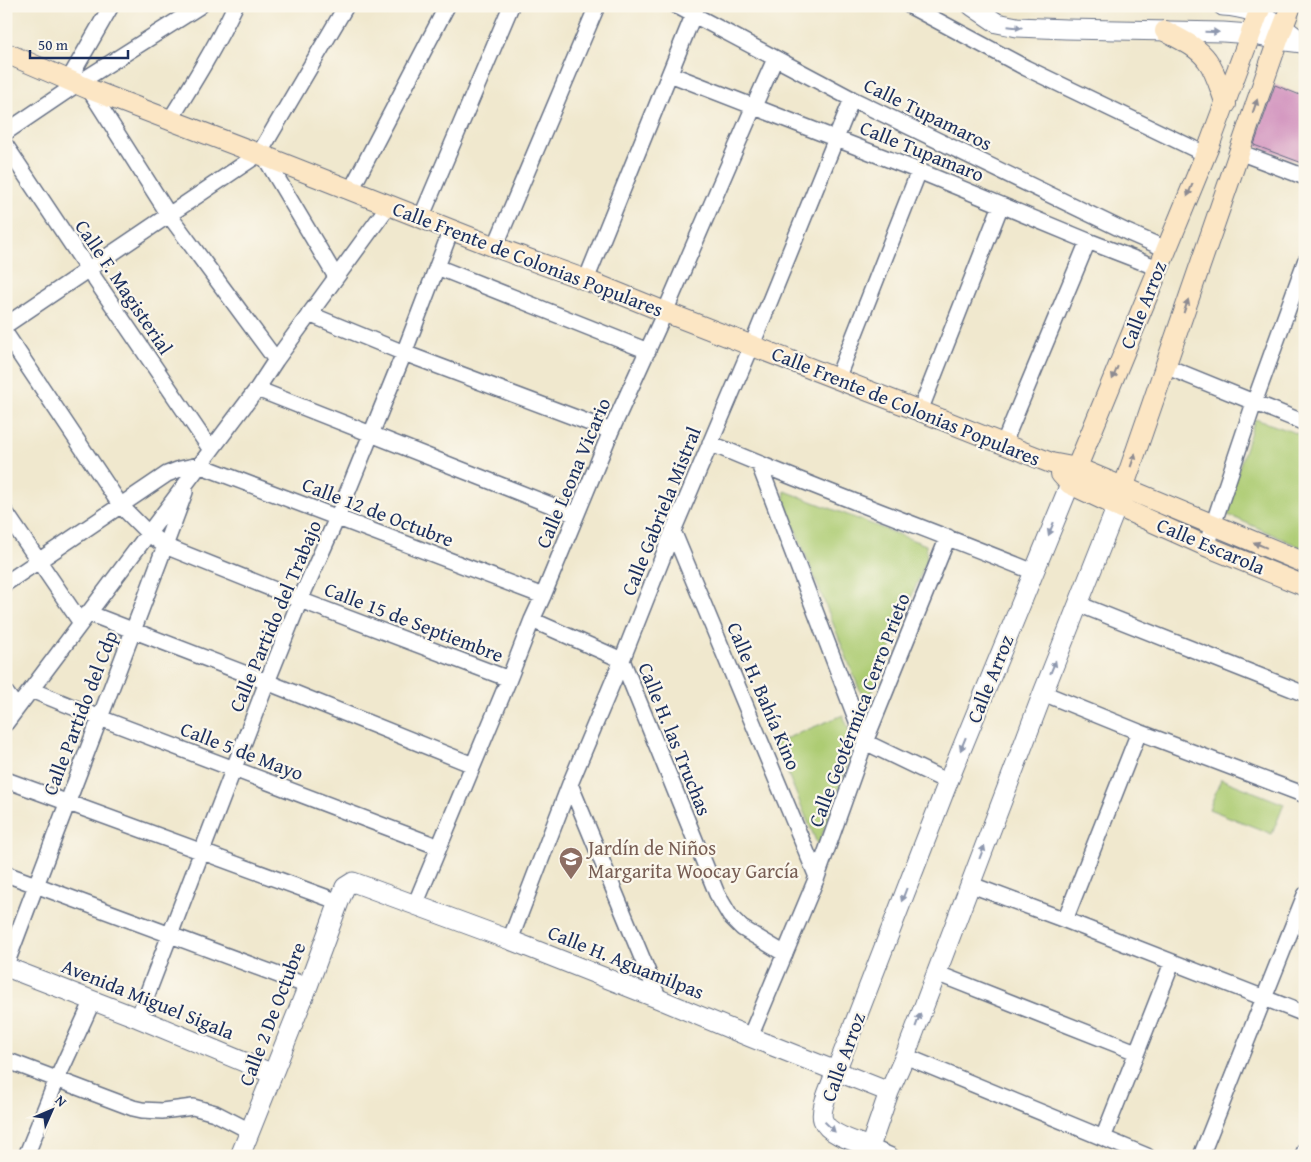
<svg xmlns="http://www.w3.org/2000/svg" width="1311" height="1162" font-family="'Gentium Book Plus',serif">
	<style>
		.green { fill: #adcc73; stroke: #647e68 }
		.building { fill: #d293be }
		.lines { fill: none; stroke-linecap: round; stroke-linejoin: round }
		.minor-casing { stroke: #667085; stroke-width: 18 }
		.tertiary-casing { stroke: #667085; stroke-width: 21 }
		.secondary-casing { stroke: #667085; stroke-width: 22 }
		.minor { stroke: #fff; stroke-width: 15 }
		.tertiary { stroke: #fff; stroke-width: 19 }
		.secondary { stroke: #fce6c4; stroke-width: 20 }
		.oneway { fill: #8d97ae }
		.oneway2 { fill: #8c8a91 }
		.labels { text-anchor: middle; stroke-width: 4.5; stroke-linejoin: round; paint-order: stroke }
		.street-label { font-size: 20px; fill: #1b2f5e; stroke: #fbf7ec }
		.education-label { font-size: 20px; fill: #785e54; stroke: #fbf7ec; text-anchor: start }
	</style>
	<rect width="100%" height="100%" fill="#fbf7ec"/>
	<filter id="ink" filterUnits="userSpaceOnUse"><feTurbulence type="fractalNoise" baseFrequency=".02" numOctaves="2"/><feDisplacementMap in="SourceGraphic" scale="10" xChannelSelector="R" yChannelSelector="G"/><feConvolveMatrix kernelMatrix="1 2 1 2 8 2 1 2 1" color-interpolation-filters="sRGB"/></filter>
	<filter id="wash" filterUnits="userSpaceOnUse"><feTurbulence type="fractalNoise" baseFrequency=".0096" numOctaves="4" result="noise"/><feDisplacementMap in="SourceGraphic" scale="20" xChannelSelector="R" yChannelSelector="G"/><feGaussianBlur stdDeviation="1.12" result="paint"/><feColorMatrix in="noise" values="0 0 0 0 0 0 0 0 0 0 0 0 0 0 0 0 0 1.4 0 .05"/><feComposite in="paint" operator="in"/></filter>
	<g filter="url(#wash)">
		<rect width="100%" height="100%" fill="#f0e8ce"/>
		<path class="green" d="M1255 419 1305 436V549L1224 513Z
			M785 491 926 545 927 559 872 693 866 701 860 691 784 501Z
			M843 715 855 746 818 846 775 743Z
			M1221 779 1284 804 1272 834 1209 809Z"/>
		<g id="blocks">
			<path class="building" d="M1275 85 1305 97V164L1254 145Z"/>
		</g>
	</g>
	<g filter="url(#ink)">
		<use href="#blocks" fill-opacity="0" stroke="#667085" stroke-width="1"/>
		<g class="lines">
			<defs>
				<path id="minor" d="M677 6 852 99 1127 232 1166 249
					M910 6 1026 68 1205 154
					M670 74 919 171 1088 241 1158 268
					M68 81 111 6
					M89 89 169 215 276 360
					M170 120C193 83 216 46 235 6
					M6 132 77 84 200 6
					M6 146 88 269 211 450
					M1239 152 1305 177
					M264 156 336 277
					M351 190 447 6
					M421 218 511 6
					M495 247 597 6
					M437 267 648 351
					M586 280 697 6
					M309 314 404 353 611 431
					M6 325 259 154 346 6
					M6 334 121 506 148 533 165 546 300 600 509 679
					M1165 366 1305 423
					M837 379 919 171
					M257 389 576 515
					M920 411 1001 205
					M710 443C817 489 926 528 1034 572
					M1003 445 1088 241
					M759 464 865 742 948 782
					M6 513 81 623
					M673 531 817 877
					M1206 546 1254 403 1305 262
					M6 583 167 474 180 469 199 465 543 596
					M1078 604 1305 694
					M88 613 267 682 473 765
					M532 620 622 660 717 894 730 916 742 928 785 954
					M31 690 100 718 439 847
					M6 693 17 708
					M1043 693 1139 732 1305 795
					M6 723 257 389 276 360 389 205
					M6 780 339 902
					M570 784 659 999
					M6 874 308 986
					M969 884 1065 920 1305 1014
					M415 905 509 679 532 620 543 596 611 431 665 312 754 106 775 59
					M1065 920 1139 732
					M510 940 570 784 622 660 673 531 752 345 852 99
					M6 965C65 807 127 650 185 492
					M936 973 1136 1052
					M138 1018 267 682 300 600 337 518 404 353 451 230
					M750 1037 817 877 865 742 948 537
					M905 1056 1147 1156
					M6 1060 133 1108 142 1110 162 1111 193 1107 215 1113 250 1131
					M1103 1138 1172 963
					M870 1147 891 1156
					M26 1156 57 1079 93 1000
					M1201 1156 1305 895
					M1303 1156 1305 1150"/>
				<path id="tertiary" d="M972 6 997 23 1017 27 1066 29 1223 32 1250 34 1278 40 1302 43
					M1223 6C1250 7 1273 19 1294 36
					M1070 484 948 782 836 1071C832 1083 819 1109 823 1120 828 1135 857 1142 870 1147L889 1092 905 1056 1043 693 1117 506
					M6 967 138 1018 273 1074
					M240 1156 308 986 339 902 345 887 353 882 510 940 659 999 750 1037 889 1092"/>
				<path id="secondary" d="M1165 31C1179 39 1197 46 1207 60 1216 72 1220 89 1226 104
					M6 53 89 89 259 154 495 247 586 280 665 312 920 411 1051 463 1077 468 1305 563
					M1061 474 1070 484 1117 506 1206 546 1305 586
					M1070 484 1209 146 1261 6
					M1117 506 1278 40 1291 6"/>
			</defs>
			<use href="#minor" class="minor-casing"/>
			<use href="#tertiary" class="tertiary-casing"/>
			<use href="#secondary" class="secondary-casing"/>
			<use href="#minor" class="minor"/>
			<use href="#tertiary" class="tertiary"/>
			<use href="#secondary" class="secondary"/>
		</g>
		<defs><path id="oneway-solid" d="M-6-.8H1V-3.2L6.5 0L1 3.2V.8H-6Z" transform="scale(1.25)"/></defs>
		<g class="oneway">
			<use href="#oneway-solid" transform="translate(1015 27) rotate(6)"/>
			<use href="#oneway-solid" transform="translate(1212 32) rotate(1)"/>
			<use href="#oneway-solid" transform="translate(1051 529) rotate(112)"/>
			<use href="#oneway-solid" transform="translate(1053 667) rotate(-68)"/>
			<use href="#oneway-solid" transform="translate(963 744) rotate(112)"/>
			<use href="#oneway-solid" transform="translate(982 852) rotate(-69)"/>
			<use href="#oneway-solid" transform="translate(904 895) rotate(111)"/>
			<use href="#oneway-solid" transform="translate(918 1020) rotate(-70)"/>
			<use href="#oneway-solid" transform="translate(830 1127) rotate(44)"/>
		</g>
		<g class="oneway2">
			<use href="#oneway-solid" transform="translate(1255 106) rotate(-71)"/>
			<use href="#oneway-solid" transform="translate(1190 190) rotate(112)"/>
			<use href="#oneway-solid" transform="translate(1186 306) rotate(-71)"/>
			<use href="#oneway-solid" transform="translate(1115 373) rotate(112)"/>
			<use href="#oneway-solid" transform="translate(1133 460) rotate(-71)"/>
			<use href="#oneway-solid" transform="translate(1260 545) rotate(-157)"/>
		</g>
	</g>
	<defs>
		<symbol id="school-pin" viewBox="-11 -11 22 30"><path d="M0 17L-7.5 6A9.5 9.5 0 1 1 7.5 6Z" fill="#8d6e63" stroke="#fbf7ec"/><path d="M0-5L7-2L0 1L-7-2ZM-4 1L0 2.5L4 1V4Q0 6-4 4Z" fill="#fff"/></symbol>
	</defs>
	<g fill-rule="evenodd">
		<use href="#school-pin" x="557" y="845" width="28" height="38"/>
	</g>
	<g class="labels">
		<g class="street-label">
			<text transform="translate(928 114) rotate(26)" y="7">Calle Tupamaros</text>
			<text transform="translate(922 151) rotate(22)" y="7">Calle Tupamaro</text>
			<text transform="translate(528 259) rotate(21)" y="7">Calle Frente de Colonias Populares</text>
			<text transform="translate(124 287) rotate(56)" y="7">Calle F. Magisterial</text>
			<text transform="translate(1143 305) rotate(-68)" y="7">Calle Arroz</text>
			<text transform="translate(906 406) rotate(22)" y="7">Calle Frente de Colonias Populares</text>
			<text transform="translate(573 473) rotate(-67)" y="7">Calle Leona Vicario</text>
			<text transform="translate(661 511) rotate(-68)" y="7">Calle Gabriela Mistral</text>
			<text transform="translate(378 512) rotate(21)" y="7">Calle 12 de Octubre</text>
			<text transform="translate(1211 546) rotate(23)" y="7">Calle Escarola</text>
			<text transform="translate(275 616) rotate(-67)" y="7">Calle Partido del Trabajo</text>
			<text transform="translate(414 622) rotate(21)" y="7">Calle 15 de Septiembre</text>
			<text transform="translate(990 679) rotate(-68)" y="7">Calle Arroz</text>
			<text transform="translate(764 696) rotate(67)" y="7">Calle H. Bahía Kino</text>
			<text transform="translate(859 710) rotate(-69)" y="7">Calle Geotérmica Cerro Prieto</text>
			<text transform="translate(80 713) rotate(-69)" y="7">Calle Partido del Cdp</text>
			<text transform="translate(675 739) rotate(68)" y="7">Calle H. las Truchas</text>
			<text transform="translate(242 751) rotate(21)" y="7">Calle 5 de Mayo</text>
			<text transform="translate(626 962) rotate(22)" y="7">Calle H. Aguamilpas</text>
			<text transform="translate(148 999) rotate(22)" y="7">Avenida Miguel Sigala</text>
			<text transform="translate(272 1014) rotate(-69)" y="7">Calle 2 De Octubre</text>
			<text transform="translate(843 1057) rotate(-70)" y="7">Calle Arroz</text>
		</g>
		<g class="education-label">
			<text x="588" y="855">Jardín de Niños<tspan x="588" dy="23">Margarita Woocay García</tspan></text>
		</g>
	</g>
	<rect width="1311" height="1162" fill="none" stroke="#fbf7ec" stroke-width="25"/>
	<g transform="translate(52 1110) rotate(45)" stroke="#fbf7ec" stroke-width="4" paint-order="stroke">
	<path d="M0-4L9 19L0 12L-9 19Z" fill="#1b2f5e"/>
	<text y="-8" font-size="14" font-weight="bold" text-anchor="middle" fill="#1b2f5e">N</text>
	</g>
	<path d="M30 50v8h98v-8" fill="none" stroke="#1b2f5e" stroke-width="2.5"/>
	<text x="38" y="50" font-size="15" fill="#1b2f5e" stroke="#fbf7ec" stroke-width="4" paint-order="stroke">50 m</text>
</svg>
